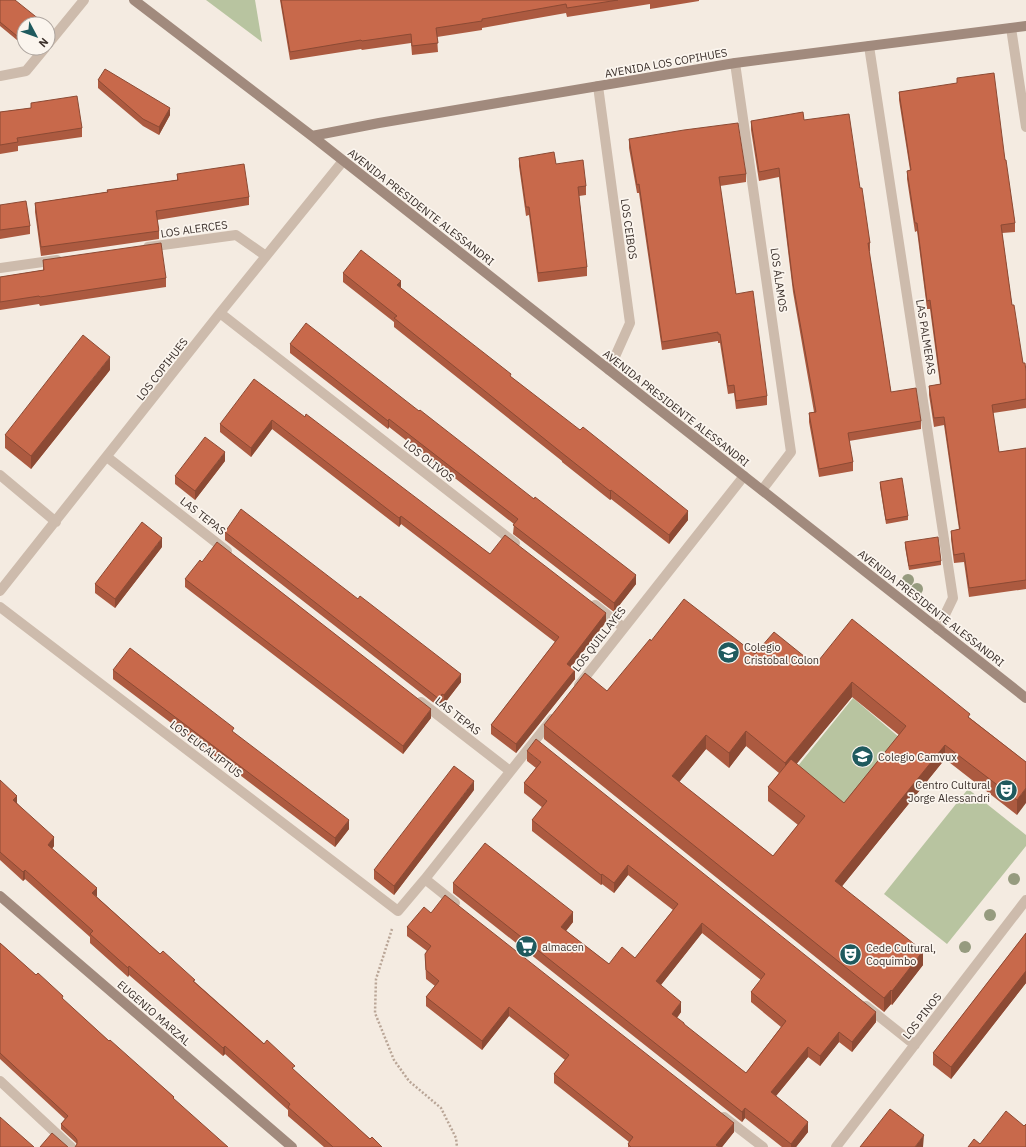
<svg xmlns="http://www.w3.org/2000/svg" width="1026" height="1147" font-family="'IBM Plex Sans',sans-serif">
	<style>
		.green { fill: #b8c4a0 }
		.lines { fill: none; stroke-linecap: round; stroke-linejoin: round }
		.path { stroke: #b9a596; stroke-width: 2.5; stroke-dasharray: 2 2; stroke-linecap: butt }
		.minor { stroke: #cdbbac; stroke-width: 10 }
		.secondary { stroke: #a18a7d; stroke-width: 10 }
		.tree { fill: #969b7f }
		.wall { fill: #ac5a40; fill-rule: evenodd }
		.shaded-wall { fill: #8c4a34 }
		.building { fill: #c8694b; stroke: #8c4a34; fill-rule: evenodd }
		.labels { text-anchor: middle; stroke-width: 3.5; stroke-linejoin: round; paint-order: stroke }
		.street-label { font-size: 11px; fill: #3b302b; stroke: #fbf5ee }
		.poi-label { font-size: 11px; fill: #3b302b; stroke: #fbf5ee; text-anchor: start }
	</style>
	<rect width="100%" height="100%" fill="#f4ebe1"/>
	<path class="green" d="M206 0H255L262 42Z
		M853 698 900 738 846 806 797 767Z
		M968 789 1026 835V846L947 944 884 894Z"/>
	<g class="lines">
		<path class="path" d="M392 929 376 979 375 1013 394 1060 409 1081 441 1108 456 1138 457 1147"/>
		<path class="minor" d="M1011 28 1026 127
			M48 44 84 0
			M869 46 953 598 938 629
			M735 63 791 452 762 490
			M0 76 26 71 45 48
			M598 86 630 323 609 370
			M148 247 236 235 266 256
			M0 268 57 260
			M220 313 515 543
			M107 457 227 551
			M0 475 56 522
			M0 591 220 313 343 161
			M595 605 624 628
			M0 607 398 911 425 879 552 719
			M579 685 744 476
			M421 702 510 771
			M425 879 455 903
			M866 1006 915 1045
			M0 1081 71 1147
			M724 1117 763 1147
			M836 1147 1026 900"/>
		<path class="secondary" d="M134 0 312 136 1026 698
			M312 136 379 123 735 63 1026 26
			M0 896 292 1147"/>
	</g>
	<g class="tree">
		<circle cx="908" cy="580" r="6"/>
		<circle cx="917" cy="589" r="6"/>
		<circle cx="1014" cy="879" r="6"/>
		<circle cx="990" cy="915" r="6"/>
		<circle cx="965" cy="947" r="6"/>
	</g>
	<path class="wall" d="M0 0 40 24H24V44L23 45 0 26Z
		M280 0H699V1L650 9V4L567 17 566 13 482 28V30L437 37 438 52 412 55 411 43 362 50 361 49 290 60Z
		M957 78 1005 160 1015 223V232L1002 233 1012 305 1023 363 1026 371V408L993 413 999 452 1026 448V589L969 597 964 562 954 563 951 539V531L959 529 944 425 934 427 929 395V386L940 384 930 309H927L917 231 915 232 907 179V171L910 170 899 100V92L957 84Z
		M98 80 170 115 159 135 143 126 98 88Z
		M31 103 82 128V137L18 146V151L0 154V112L31 108Z
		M804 120 860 188 870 243V251H869L891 392 921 421V429L849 441 853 462V471L819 477 809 422V413L814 412 793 292 779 177 759 181 751 130V121Z
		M629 139 746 174V182L720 186 736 294 767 396V405L736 409 734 393 728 394 720 343H718V341L662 350 639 193H637L629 148Z
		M519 158 556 164 586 186V195L579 196 587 267V276L538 282 529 215 526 216 519 166Z
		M177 174 249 197V205L157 220 159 231V239L41 256 35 212V203L107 192V190L177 180Z
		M0 205 30 226V234L0 239Z
		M43 260 166 278V287L40 306 39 304 0 310V277L43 270Z
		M343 273 401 288 688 520 669 544 611 499 610 500 562 462V461L394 327V322L343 282Z
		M290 344 636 584 614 612 513 534 514 524 389 427 388 429 290 353Z
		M110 370 31 469 5 448V435Z
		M305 417 490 554 606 622 571 667 575 679 516 753 491 734V725L555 642 401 524 399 527 272 429 251 457 220 432V424Z
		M225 461 195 500 175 484V476Z
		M880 482 908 516V520L886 524 880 487Z
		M225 532 461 682 444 704 442 703 439 707 225 540Z
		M905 542 941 561V565L909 570 905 547Z
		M162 547 115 608 95 593V584Z
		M185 579 431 718 403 754 185 587Z
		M651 641 815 665 970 718 1026 762 1017 815 945 759 842 886 923 965 892 1005 891 1004 884 1012 544 739V725L607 691ZM852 697 899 735 844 803 796 764ZM746 746 779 773 768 787V801L798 825 773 856 679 782 706 749 729 768Z
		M113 670 234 733 349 829 335 847 113 679Z
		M527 751 876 1022 852 1052 839 1042 820 1066 808 1057 776 1096 808 1132 796 1147H782L745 1118 742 1122 453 893V883L573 922 566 931 609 964 635 958 673 910 628 875 614 893 602 884 601 885 532 831V820L543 808 524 793V783L536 768 527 761ZM702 933 761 980 751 992V1002L781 1027 746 1073 684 1025 677 1018 681 1012 661 985Z
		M0 780 17 803 54 846 52 849 97 897 160 954 195 982 295 1071 370 1139 382 1147H324L288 1116V1110L225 1054 223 1056 129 975 128 977 90 943V937L25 879 23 881 0 860Z
		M474 790 394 895 374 879V870Z
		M431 913 734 1132 722 1147H628V1144L629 1142 554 1083V1074L565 1060 509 1016 482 1050 426 1006V997L435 986 426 979 425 954 427 951 407 936V927Z
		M1026 933V983L951 1079 933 1065V1053Z
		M0 943 109 1041 174 1097 75 1147 77 1144 75 1142 61 1129V1124L65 1119 0 1059Z"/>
	<path class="shaded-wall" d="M170 108V115L159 135V127Z
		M401 281V289L397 285Z
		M110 357V370L31 469V456Z
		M389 419V427L388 429V421Z
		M272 420V429L251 457V448Z
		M225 452V461L195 500V491Z
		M611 490V499L610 500V491Z
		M688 511V520L669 544V535Z
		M401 516V524L399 527V518Z
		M162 538V547L115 608V599Z
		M636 575V584L614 612V603Z
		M606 613V622L567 672V664Z
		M575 670V679L516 753V744Z
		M461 674V682L444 704V695Z
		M852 682V697L785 778V763Z
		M442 694V703L439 707V699Z
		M431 709V718L403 754V746Z
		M746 731V746L729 768V753Z
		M706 735V749L672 791V776Z
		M945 745V759L835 895V881Z
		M474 781V790L394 895V886Z
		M1026 788V803L1017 815V800Z
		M17 796V804L13 800Z
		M349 820V829L335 847V838Z
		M54 837V846L48 853V845Z
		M628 865V875L614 893V883Z
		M25 870V879L23 881V872Z
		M602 874V884L601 885V875Z
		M97 888V897L92 893Z
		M573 912V922L561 937V927Z
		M702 923V933L656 991V981Z
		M923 951V965L892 1005V991Z
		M129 966V975L128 977V968Z
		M1026 971V983L951 1079V1067Z
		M891 990V1004L884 1012V998Z
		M681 1002V1012L672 1024V1014Z
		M509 1007V1016L482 1050V1041Z
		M876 1012V1022L852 1052V1042Z
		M839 1032V1042L820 1066V1056Z
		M225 1046V1054L223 1056V1048Z
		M808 1047V1057L771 1102V1092Z
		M745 1108V1118L742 1122V1112Z
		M808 1122V1132L796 1147H791V1144Z
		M734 1123V1132L722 1147H716V1145Z
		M924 1135 923 1147H915Z"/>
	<path class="building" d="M0 0H15L40 20 37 24H24V40L23 41 0 22Z
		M281 0H618L567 8 566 4 482 19V21L436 28 438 43 412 46 411 34 362 41 361 40 290 52Z
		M105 69 170 108 159 127 143 119 98 80Z
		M994 73 1005 160H1006L1015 223 1001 225 1012 305H1014L1023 363H1025L1026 371V399L992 405 999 452 1026 448V580L969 588 964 553 954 555 951 531 960 529 944 417 934 418 929 386 941 384 930 300 927 301 917 223H915L907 171 911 170 899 92 957 83V78Z
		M77 96 82 128 17 138 18 142 0 145V112L31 108V103Z
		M803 112 804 120 849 114 860 188H862L870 243H868L891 392 916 388 921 421 848 433 853 462 819 469 809 413 816 412 793 284 779 168 759 172 751 121Z
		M738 123 746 174 719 177 736 294 753 291 767 396 736 401 734 385 728 386 720 334H718V332L662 342 639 184 637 185 629 139 684 130Z
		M554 152 556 164 583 160 586 186 578 187 587 267 538 273 529 207H526L519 158Z
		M244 164 249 197 156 211 159 231 41 247 35 203 108 192 107 190 178 180 177 174Z
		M26 201 30 226 0 230V205Z
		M161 243 166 278 40 297 39 296 0 302V277L44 270 43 260Z
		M361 250 401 281 397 285 511 374 510 376 580 430 583 427 688 511 669 535 611 490 610 491 562 453 394 318 397 316 343 273Z
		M306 323 419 411 420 410 534 499 535 497 636 575 614 603 513 525 518 519 389 419 388 421 290 344Z
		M83 335 110 357 31 456 5 435Z
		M254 379 305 417 306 414 490 554 505 535 606 613 567 664 575 670 516 744 491 725 559 637 401 516 399 518 272 420 251 448 220 424Z
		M205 437 225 452 195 491 175 476Z
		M902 478 908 516 886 520 880 482Z
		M241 509 358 599 360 596 461 674 444 695 442 694 439 699 225 532Z
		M142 522 162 538 115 599 95 584Z
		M938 537 941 561 909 566 905 542Z
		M217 542 431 709 403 746 185 579 200 560 202 562Z
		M684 599 755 654 774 632 815 665 852 619 970 714 968 717 1026 762V788L1017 800 945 745 835 881 923 951 892 991 891 990 884 998 544 725 585 673 607 691 650 639 651 641ZM852 682 906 726 844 803 791 759 768 787 805 816 773 856 672 776 706 735 729 753 746 731 785 763Z
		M130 648 234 728 232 731 349 820 335 838 113 670Z
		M536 739 876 1012 852 1042 839 1032 820 1056 808 1047 771 1092 808 1122 791 1144 745 1108 742 1112 453 883 485 843 573 912 561 927 609 964 622 947 635 958 678 904 628 865 614 883 602 874 601 875 532 820 547 801 524 783 541 762 527 751ZM702 923 765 974 751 992 786 1021 746 1073 684 1024V1023L672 1014 681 1002 656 981Z
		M454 766 474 781 394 886 374 870Z
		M0 780 17 796 13 800 54 837 48 845 97 888 92 893 160 954 163 951 195 980 193 981 264 1044 267 1040 295 1066 292 1068 370 1139 372 1137 382 1147H333L288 1107 290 1104 225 1046 223 1048 129 966 128 968 90 934 93 931 25 870 23 872 0 852Z
		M445 895 734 1123 716 1145 719 1147H631L628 1144 633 1137 554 1074 569 1055 509 1007 482 1041 426 997 439 981 426 970 425 954 431 946 407 927 424 907 431 913Z
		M1026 933V971L951 1067 933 1053Z
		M0 943 36 975 38 973 63 996 62 998 109 1041 110 1040 174 1097 173 1098 228 1147H75L77 1144V1140L75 1137 61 1124 68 1116 0 1053Z
		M890 1109 924 1135 915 1147H860Z
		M1006 1111 1024 1126 1026 1124V1147H968L974 1139 980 1144Z
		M0 1117 34 1147H0Z
		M52 1133 68 1147H40Z"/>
	<defs>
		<symbol id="school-disc" viewBox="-11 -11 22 22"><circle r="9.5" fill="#1f5a5e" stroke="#fbf5ee"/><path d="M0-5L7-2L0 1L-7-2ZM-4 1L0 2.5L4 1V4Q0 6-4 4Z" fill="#fff"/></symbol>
		<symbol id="theatre-disc" viewBox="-11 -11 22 22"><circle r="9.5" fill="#1f5a5e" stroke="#fbf5ee"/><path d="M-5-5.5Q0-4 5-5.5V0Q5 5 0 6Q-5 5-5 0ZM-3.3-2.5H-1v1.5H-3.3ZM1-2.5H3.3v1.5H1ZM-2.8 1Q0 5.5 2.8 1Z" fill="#fff"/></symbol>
		<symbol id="supermarket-disc" viewBox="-11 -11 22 22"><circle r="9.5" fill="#1f5a5e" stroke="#fbf5ee"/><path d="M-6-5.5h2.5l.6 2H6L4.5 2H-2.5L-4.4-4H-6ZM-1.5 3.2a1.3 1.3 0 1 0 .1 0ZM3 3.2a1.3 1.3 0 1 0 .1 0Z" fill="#fff"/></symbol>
	</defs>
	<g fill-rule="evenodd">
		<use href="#school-disc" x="716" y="640" width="25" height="25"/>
		<use href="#school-disc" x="850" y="744" width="25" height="25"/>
		<use href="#theatre-disc" x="994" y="778" width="25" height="25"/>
		<use href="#supermarket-disc" x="514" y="934" width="25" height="25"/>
		<use href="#theatre-disc" x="838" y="942" width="25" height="25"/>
	</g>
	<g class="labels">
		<g class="street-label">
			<text transform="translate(666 63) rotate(-10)" y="4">AVENIDA LOS COPIHUES</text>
			<text transform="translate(421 207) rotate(38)" y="4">AVENIDA PRESIDENTE ALESSANDRI</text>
			<text transform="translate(194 229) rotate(-8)" y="4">LOS ALERCES</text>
			<text transform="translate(629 229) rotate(82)" y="4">LOS CEIBOS</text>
			<text transform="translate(779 280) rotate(82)" y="4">LOS ÁLAMOS</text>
			<text transform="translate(926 337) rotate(81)" y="4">LAS PALMERAS</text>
			<text transform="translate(162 369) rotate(-52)" y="4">LOS COPIHUES</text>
			<text transform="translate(676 408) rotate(38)" y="4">AVENIDA PRESIDENTE ALESSANDRI</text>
			<text transform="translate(429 461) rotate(38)" y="4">LOS OLIVOS</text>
			<text transform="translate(203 516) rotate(38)" y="4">LAS TEPAS</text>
			<text transform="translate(931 608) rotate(38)" y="4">AVENIDA PRESIDENTE ALESSANDRI</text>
			<text transform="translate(599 639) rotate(-52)" y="4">LOS QUILLAYES</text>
			<text transform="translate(458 716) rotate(38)" y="4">LAS TEPAS</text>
			<text transform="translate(206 749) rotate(37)" y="4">LOS EUCALIPTUS</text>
			<text transform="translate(154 1013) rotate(41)" y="4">EUGENIO MARZAL</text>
			<text transform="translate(922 1016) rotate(-52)" y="4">LOS PINOS</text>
		</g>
		<g class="poi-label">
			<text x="744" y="651">Colegio<tspan x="744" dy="13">Cristobal Colon</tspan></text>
			<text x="878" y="761">Colegio Camvux</text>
			<text x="990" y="789" text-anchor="end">Centro Cultural<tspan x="990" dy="13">Jorge Alessandri</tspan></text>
			<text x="542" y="951">almacen</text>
			<text x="866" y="952">Cede Cultural,<tspan x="866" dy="13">Coquimbo</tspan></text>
		</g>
	</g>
	<g transform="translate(36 36) rotate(131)"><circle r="19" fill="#fbf5ee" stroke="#aea6a0"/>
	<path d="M0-3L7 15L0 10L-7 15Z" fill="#1f5a5e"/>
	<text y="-6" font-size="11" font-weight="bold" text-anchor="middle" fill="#3b302b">N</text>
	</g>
</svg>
